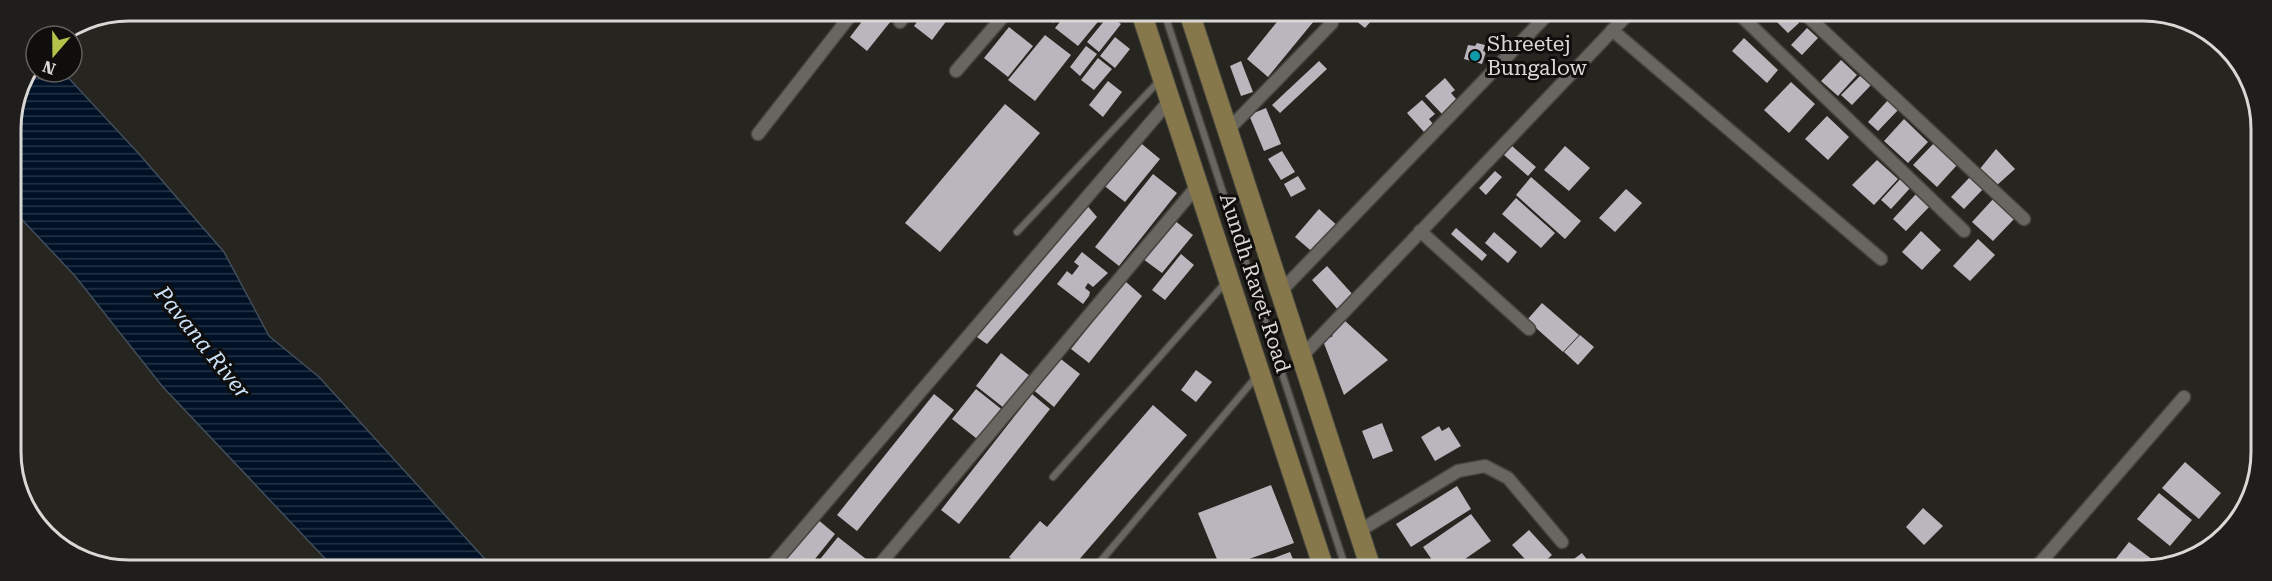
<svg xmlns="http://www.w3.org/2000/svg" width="2272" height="581" font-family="'Roboto Serif',serif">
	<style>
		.water { fill: url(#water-rules); stroke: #414d5a; stroke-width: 1.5 }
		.building { fill: #b9b6bd }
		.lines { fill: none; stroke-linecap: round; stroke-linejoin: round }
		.service-casing { stroke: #45433e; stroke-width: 9 }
		.minor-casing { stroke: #45433e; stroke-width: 15 }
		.primary-casing { stroke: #45433e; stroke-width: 22 }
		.service { stroke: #696560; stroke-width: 6 }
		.minor { stroke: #696560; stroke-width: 12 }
		.primary { stroke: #86784a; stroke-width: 20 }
		.culture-dot { fill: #0f9aa8; stroke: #0f0e0c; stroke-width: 2 }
		.labels { text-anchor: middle; stroke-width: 6; stroke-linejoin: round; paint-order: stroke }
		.poi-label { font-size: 21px; fill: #dad8d5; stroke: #0f0e0c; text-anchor: start }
		.street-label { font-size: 21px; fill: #dad8d5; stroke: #0f0e0c }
		.water-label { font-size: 22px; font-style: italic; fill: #cce2f8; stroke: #0f0e0c }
		.rim { fill: none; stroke: #dad8d5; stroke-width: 3 }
	</style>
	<defs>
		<pattern id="water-rules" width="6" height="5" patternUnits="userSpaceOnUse" patternTransform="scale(1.5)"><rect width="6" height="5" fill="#001126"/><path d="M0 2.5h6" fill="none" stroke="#253345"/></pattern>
	</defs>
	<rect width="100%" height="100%" fill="#272520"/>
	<path class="water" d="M36 59V72H63L140 155 224 252 269 336 319 377 494 569 334 568 162 386 75 276 11 208V121L20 83Z"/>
	<path class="building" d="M870 11H899L867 51 850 37Z
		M925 11H954L932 40 914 26Z
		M1039 12H1061L1053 23Z
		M1068 12H1106L1078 46 1055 28Z
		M1285 12H1303L1314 21 1268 77 1247 59Z
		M1345 12H1379L1365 28Z
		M1767 12H1789L1799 23 1788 33Z
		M1109 15 1121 24 1099 52 1087 42Z
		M1009 27 1033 46 1008 77 984 58Z
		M1807 28 1818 38 1802 55 1791 45Z
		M1045 35 1071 55 1035 101 1008 80Z
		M1115 37 1130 49 1115 68 1100 56Z
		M1744 38 1778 70 1767 83 1732 51Z
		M1477 43 1485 45 1483 51 1486 52 1482 64 1464 59 1468 45 1475 46Z
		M1086 46 1097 54 1080 76 1070 67Z
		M1098 58 1112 69 1094 90 1081 80Z
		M1841 60 1857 75 1838 96 1821 81Z
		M1241 61 1253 92 1241 96 1230 66Z
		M1319 61 1327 69 1280 113 1272 105Z
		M1860 76 1871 85 1852 105 1841 95Z
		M1445 78 1455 90 1451 93 1457 100 1442 114 1425 96Z
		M1108 81 1122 92 1103 117 1089 105Z
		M1791 82 1815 104 1789 133 1764 110Z
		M1889 99 1900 108 1878 131 1868 122Z
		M1422 100 1435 114 1429 119 1433 124 1424 132 1407 113Z
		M1005 104 1040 133 940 252 905 223Z
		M1266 108 1281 144 1264 151 1249 115Z
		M1827 116 1849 137 1828 160 1805 139Z
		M1904 119 1928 142 1908 163 1884 141Z
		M1137 140 1160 159 1125 202 1102 184Z
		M1935 142 1958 164 1937 187 1913 165Z
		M1512 146 1536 167 1528 176 1504 155Z
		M1565 146 1590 168 1569 191 1544 170Z
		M1996 149 2015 169 1996 186 1979 170Z
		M1282 151 1295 172 1281 180 1268 159Z
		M1877 160 1898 179 1874 205 1852 185Z
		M1495 171 1502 177 1486 195 1479 188Z
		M1153 174 1177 193 1119 266 1095 247Z
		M1298 176 1306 189 1291 197 1284 184Z
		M1903 176 1912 186 1891 209 1881 200Z
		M1531 177 1581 221 1565 239 1516 195Z
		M1970 177 1983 189 1964 209 1951 197Z
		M1626 189 1642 203 1615 232 1599 218Z
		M1916 194 1930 206 1906 231 1893 219Z
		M1516 198 1555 233 1541 248 1502 214Z
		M1994 198 2016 217 1993 241 1972 222Z
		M1084 202 1097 217 987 344 971 333Z
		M1319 209 1340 228 1316 255 1295 237Z
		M1174 220 1193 235 1162 273 1143 259Z
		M1456 228 1487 255 1482 261 1451 234Z
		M1921 231 1941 250 1922 270 1902 252Z
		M1494 232 1517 252 1508 263 1485 243Z
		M1978 239 1995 255 1970 281 1953 266Z
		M1082 252 1108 273 1093 287 1088 283 1085 288 1090 292 1089 296 1083 304 1057 284 1067 271 1072 275 1079 266 1074 262Z
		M1181 254 1194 265 1165 300 1152 290Z
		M1327 266 1355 297 1339 311 1312 280Z
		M1125 281 1142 296 1089 363 1071 349Z
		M1542 303 1579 335 1563 352 1527 320Z
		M1344 320 1388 360 1344 395 1323 341 1333 336 1330 333Z
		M1580 335 1594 347 1578 365 1564 352Z
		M1001 353 1030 376 1004 408 976 386Z
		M1057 356 1080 374 1054 407 1031 388Z
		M1196 370 1212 382 1196 402 1181 390Z
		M976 389 1005 412 981 442 952 419Z
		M934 394 954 410 857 531 837 515Z
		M1032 394 1050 409 959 524 941 510Z
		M1153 405 1187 435 1071 569H1011L1016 563 1009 557 1040 521 1047 527Z
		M1382 423 1393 451 1373 459 1362 431Z
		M1439 426 1442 431 1449 427 1461 446 1435 461 1421 437Z
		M2185 462 2221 493 2199 519 2162 488Z
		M1271 485 1294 543 1221 569 1198 513Z
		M1457 486 1471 509 1411 547 1396 524Z
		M2159 493 2192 520 2170 546 2137 519Z
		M1923 508 1943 526 1924 545 1906 527Z
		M1471 514 1491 541 1449 570H1439L1423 547Z
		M816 518 835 534 807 569H775Z
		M1529 530 1552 555 1535 570 1512 545Z
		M838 537 871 563 866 569H825L817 563Z
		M2129 542 2161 566 2151 570H2107Z
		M1290 552 1297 569H1244Z
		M1582 553 1595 570H1559Z
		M1694 561 1702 570H1683Z"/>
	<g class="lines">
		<defs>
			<path id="service" d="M1164 12 1346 569
				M1017 232 1160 80
				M1053 477 1226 282
				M1094 569 1257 376"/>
			<path id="minor" d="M1737 12 1964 231
				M1803 12 2024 219
				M900 22 909 11
				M1612 30 1881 259
				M956 71 1007 12
				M1227 131 1332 23
				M758 134 854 11
				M1420 231 1529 329
				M1280 292 1550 12
				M1302 356 1630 12
				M1359 531 1458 471 1485 466 1508 478 1562 542
				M769 569 1170 100
				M876 569 1198 185
				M2034 570 2184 397"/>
			<path id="primary" d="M1141 12 1324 569
				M1189 12 1371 569"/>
		</defs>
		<use href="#service" class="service-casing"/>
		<use href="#minor" class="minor-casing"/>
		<use href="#primary" class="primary-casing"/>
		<use href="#service" class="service"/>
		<use href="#minor" class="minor"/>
		<use href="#primary" class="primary"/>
	</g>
	<circle class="culture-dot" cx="1475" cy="56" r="6"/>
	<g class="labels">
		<g class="poi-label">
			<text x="1487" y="51">Shreetej<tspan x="1487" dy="24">Bungalow</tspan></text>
		</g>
		<g class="street-label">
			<text transform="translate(1255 283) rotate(72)" y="7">Aundh Ravet Road</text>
		</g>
		<g class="water-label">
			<text transform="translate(203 342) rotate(51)" y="8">Pavana River</text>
		</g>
	</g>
	<path d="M0 0H2272V581H0ZM129 21H2143A108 108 0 0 1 2251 129V452A108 108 0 0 1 2143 560H129A108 108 0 0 1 21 452V129A108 108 0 0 1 129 21Z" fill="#1f1e1c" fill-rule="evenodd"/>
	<path class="rim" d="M129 21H2143A108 108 0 0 1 2251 129V452A108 108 0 0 1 2143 560H129A108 108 0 0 1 21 452V129A108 108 0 0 1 129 21Z"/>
	<g transform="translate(54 54) rotate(200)"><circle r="28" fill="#0f0e0c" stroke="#605f5c" stroke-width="1.5"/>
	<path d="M0-4.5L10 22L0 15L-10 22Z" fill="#b5c249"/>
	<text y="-9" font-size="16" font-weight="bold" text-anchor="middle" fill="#dad8d5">N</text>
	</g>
</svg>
